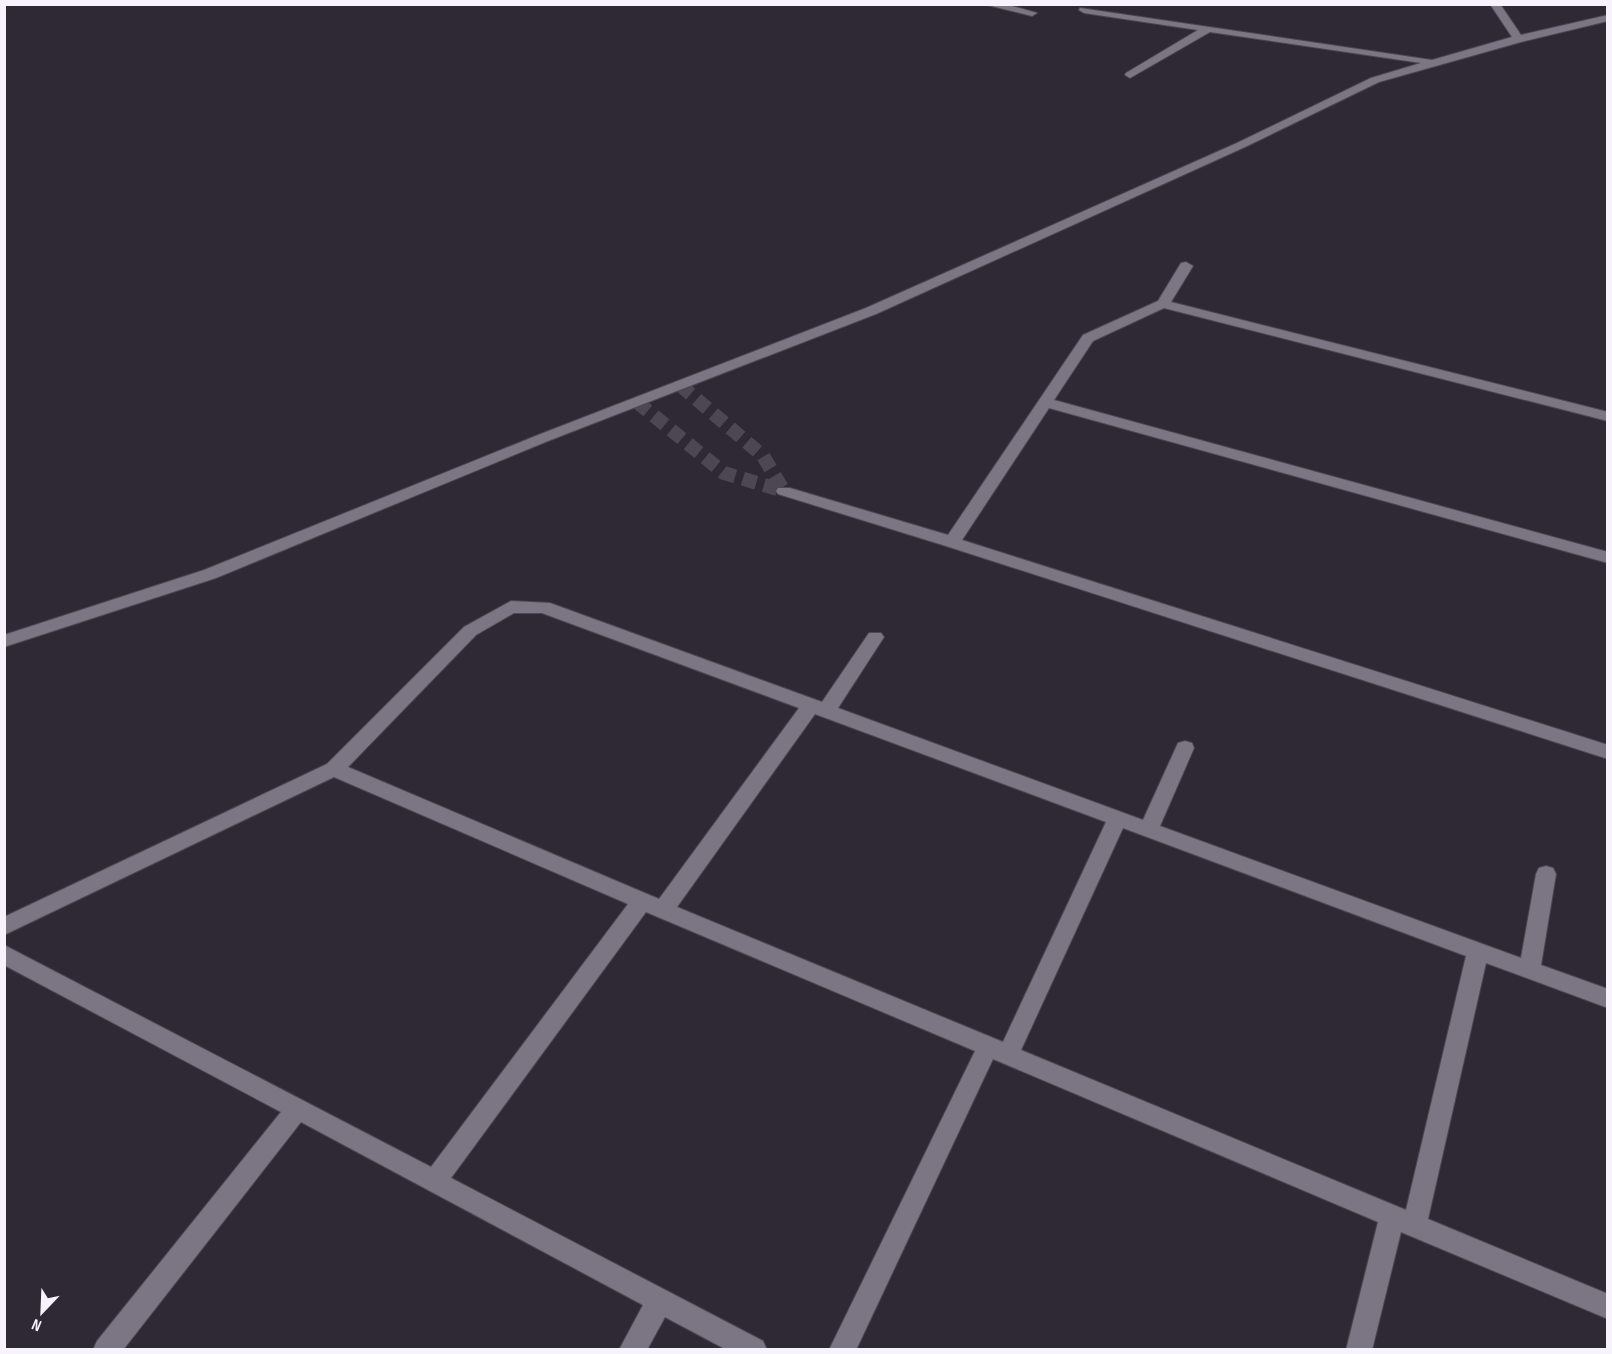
<svg xmlns="http://www.w3.org/2000/svg" width="1612" height="1354" font-family="'Sofia Sans Condensed',sans-serif">
	<style>
		.lines { fill: none; stroke-linecap: round; stroke-linejoin: round }
		.minor-tunnel { stroke: #4d4754; stroke-width: 14; stroke-dasharray: 14 8; stroke-linecap: butt }
		.minor-casing { stroke: #4d4753; stroke-width: 2 }
		.minor { fill: #7c7584; fill-rule: evenodd }
	</style>
	<rect width="100%" height="100%" fill="#2f2936"/>
	<g class="lines">
		<path class="minor-tunnel" d="M680 385 763 456 784 491
			M637 402 724 473 784 491"/>
		<defs>
			<path id="minor" d="M983 4H1005L1037 13 1032 16Z
				M1490 4H1500L1521 35 1608 15V21L1521 42 1379 82 1245 147 876 314 548 441 216 578 4 647V635L204 570 538 435 866 308 1237 143 1371 78 1421 63 1210 32 1130 78 1125 75 1126 73 1198 30 1084 13 1079 10 1080 8 1432 60 1512 37Z
				M1186 262 1193 266 1171 302 1608 412V421L1164 308 1093 341 1054 400 1608 552V563L1049 408 962 540 1608 745V759L946 546 778 494 776 491 778 488H790L948 535 1083 335 1158 301 1181 263Z
				M511 601 550 603 822 702 869 633H881L884 637 838 708 1143 820 1178 743 1185 741 1192 743 1194 748 1160 826 1521 958 1536 874 1539 868 1546 866 1553 868 1556 874 1541 965 1608 989V1008L1486 963 1428 1219 1608 1294V1319L1401 1232 1372 1350H1346L1378 1222 993 1059 856 1350H829L975 1051 646 912 451 1178 763 1341 767 1350H727L665 1317 647 1350H619L643 1305 301 1122 123 1350H93L97 1341 281 1112 4 965V945L431 1167 628 904 334 777 4 935V917L327 764 464 627ZM514 613H542L799 708 659 899 348 767 476 635ZM815 714 1106 822 1003 1042 677 907ZM1123 828 1466 956 1406 1210 1021 1050Z"/>
		</defs>
		<use href="#minor" class="minor-casing"/>
		<use href="#minor" class="minor"/>
	</g>
	<rect width="1612" height="1354" fill="none" stroke="#f7f3fc" stroke-width="12"/>
	<g transform="translate(42 1312) rotate(203)" stroke="#2f2936" stroke-width="4.5" paint-order="stroke">
	<path d="M0-4.5L10 22L0 15L-10 22Z" fill="#f7f3fc"/>
	<text y="-9" font-size="16" font-weight="bold" text-anchor="middle" fill="#f7f3fc">N</text>
	</g>
</svg>
